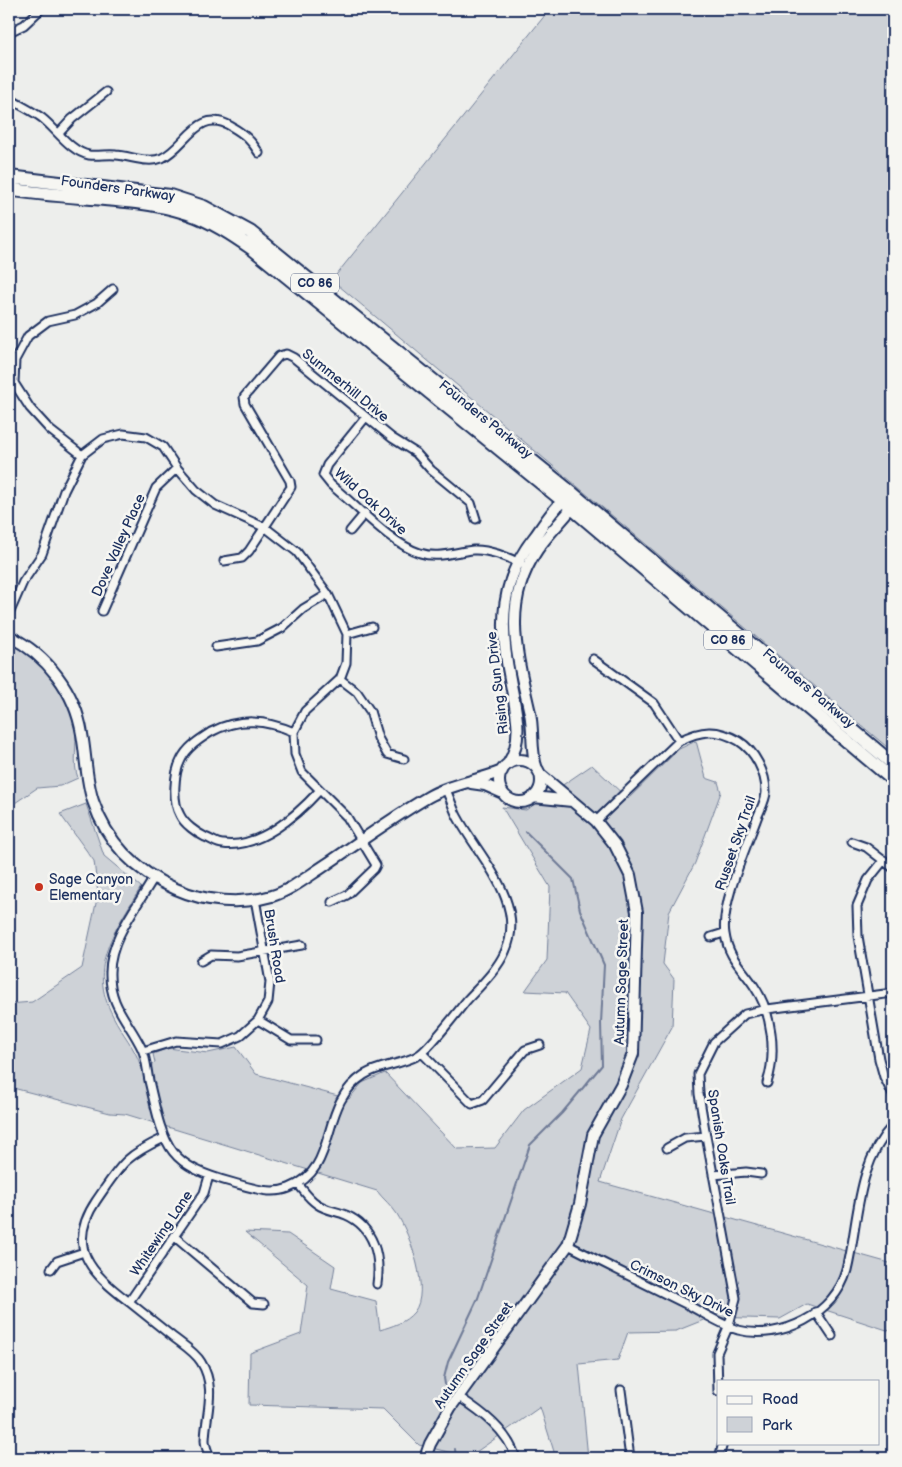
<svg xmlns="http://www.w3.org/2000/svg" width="902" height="1467" font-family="'Balsamiq Sans',sans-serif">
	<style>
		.green { fill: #ced2d7; stroke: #74809a }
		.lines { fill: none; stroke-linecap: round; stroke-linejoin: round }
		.stream { stroke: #6e7a96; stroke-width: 2 }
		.street-casing { stroke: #1b2f5e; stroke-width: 11 }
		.secondary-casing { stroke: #1b2f5e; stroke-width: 14 }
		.highway-casing { stroke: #1b2f5e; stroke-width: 16 }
		.street { stroke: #f6f6f2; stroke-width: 7 }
		.secondary { stroke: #f6f6f2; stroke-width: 10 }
		.highway { stroke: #f6f6f2; stroke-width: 12 }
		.poi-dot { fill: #c8321e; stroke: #f6f6f2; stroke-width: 2 }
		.labels { text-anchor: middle; stroke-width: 5; stroke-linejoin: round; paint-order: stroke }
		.shield { fill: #f6f6f2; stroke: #5d6b8a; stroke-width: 1 }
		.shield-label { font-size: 12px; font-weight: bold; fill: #1b2f5e }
		.street-label { font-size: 14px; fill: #1b2f5e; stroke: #f6f6f2 }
		.poi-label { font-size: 14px; fill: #1b2f5e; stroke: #f6f6f2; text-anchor: start }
	</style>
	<rect width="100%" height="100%" fill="#edeeec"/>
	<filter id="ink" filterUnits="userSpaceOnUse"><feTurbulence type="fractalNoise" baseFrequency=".02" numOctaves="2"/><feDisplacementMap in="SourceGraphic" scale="10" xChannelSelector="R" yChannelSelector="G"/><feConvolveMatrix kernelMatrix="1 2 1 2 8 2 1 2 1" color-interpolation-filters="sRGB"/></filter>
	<g filter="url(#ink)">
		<path class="green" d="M550 9H893V752L332 280Z
			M9 641C39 661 70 689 75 728 78 744 72 763 78 778L60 786 37 788 9 807Z
			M696 741 706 778 718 782 721 792 695 863 669 912 663 964 674 979 672 1027 621 1119 600 1182 893 1264V1332L807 1304 780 1319 711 1317 676 1331 628 1332 618 1360 579 1364 588 1458H556L540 1407 469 1457 419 1445 383 1409 249 1405 250 1353 301 1334 308 1285 245 1232 288 1234 335 1266 331 1289 376 1301 380 1330C392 1326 405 1323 414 1312 431 1291 410 1235 397 1214 392 1206 383 1199 377 1191L125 1114 110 1113 9 1087V1004L32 1002 82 968 98 894 94 861 60 814 86 804 104 856 141 887C116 929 86 966 113 1016 122 1034 135 1047 141 1067L155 1063 153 1054 168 1048 208 1053 236 1047 256 1074 349 1099 362 1083 385 1073 457 1149 495 1148 524 1110 582 1068 591 1030 565 993 525 991 547 960 550 887 502 807 526 810 592 765 628 799 679 749Z"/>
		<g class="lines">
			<path class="stream" d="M446 1390 444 1378 448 1362 478 1298 530 1145 562 1113 602 1065 601 1023 604 965 580 910 573 879 526 832
				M455 1449 456 1458"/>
			<defs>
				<path id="street" d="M9 32 24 25 41 9
					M9 98C19 105 31 110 42 118 56 129 71 152 89 155 98 156 108 154 116 155 131 156 148 164 162 158 187 146 198 106 232 127 244 134 251 140 259 153
					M59 133 72 119 106 92
					M366 417 327 465 323 475 331 485C355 504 392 545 420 553 438 559 454 552 473 550 488 549 508 557 521 564
					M82 455 50 430 30 408 14 383 15 360 28 336 48 321 75 315 97 303 113 289
					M350 531 365 513
					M224 561 242 558 249 551 291 487 290 481 245 404 244 397 279 356 286 354 294 358 392 438 416 453 431 470 471 503 476 519
					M102 611 156 488 177 468
					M9 614 23 582 42 554 64 491 82 455 103 439 123 434 146 437 163 447 177 468 196 490 215 505 266 528 297 552 328 594 347 634 346 663 340 679 305 711 294 732 295 754 302 772 347 817 376 865 374 869 347 895 332 902
					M347 634 372 627
					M216 647 257 641 282 628 303 609 328 594
					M593 659 654 703 679 741
					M340 679 357 692 370 711 378 738 387 754 404 759
					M294 732C266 720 240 717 211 732 200 739 187 747 181 760 174 773 172 801 180 815 184 824 197 833 205 837 211 839 217 844 223 844 259 849 297 815 319 791
					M596 821 679 741C701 730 717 728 739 741 755 751 766 773 766 792 766 800 760 810 757 818 747 846 720 905 725 934 728 957 742 968 754 986 772 1012 777 1053 767 1083
					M852 842 866 847 893 868
					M884 860 868 880 857 906 858 936 879 1059 884 1077 893 1095
					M153 879C137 907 110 939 110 972 109 1006 129 1021 142 1049 147 1060 147 1074 150 1085 165 1150 168 1165 234 1183 252 1188 271 1195 289 1188 341 1168 317 1105 364 1075 380 1065 400 1065 417 1056 428 1051 457 1012 467 1000 480 986 497 970 505 952 528 903 478 856 457 816 453 808 450 798 446 790
					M711 937 724 933
					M201 961 211 955 237 956 302 945
					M258 1020 291 1040H316
					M143 1051 176 1041 222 1044 240 1036 258 1020 268 1002 270 982 255 899
					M422 1053 472 1104 483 1100 525 1050 540 1045
					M164 1138C123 1157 121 1165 96 1201 65 1247 91 1273 128 1301 143 1313 158 1325 173 1337 182 1344 195 1352 201 1362 217 1388 206 1412 205 1440 205 1446 208 1452 210 1458
					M667 1148 685 1138 706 1136
					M713 1175 746 1172 761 1174
					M298 1184C304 1191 309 1199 317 1204 325 1210 336 1211 346 1215 374 1227 381 1257 377 1284
					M175 1237 253 1303 264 1304
					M568 1245C609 1266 649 1286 690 1306 705 1314 722 1325 738 1330 781 1341 835 1314 847 1270 859 1220 856 1165 893 1125
					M51 1269 57 1261 84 1252
					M129 1302 204 1193 209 1176
					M816 1312 832 1336
					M621 1390 630 1458
					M718 1391 717 1353 729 1325 736 1298 706 1136 699 1094 698 1074 714 1042 745 1014 767 1009 893 993
					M459 1397C482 1412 507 1430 516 1458
					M719 1458 723 1443"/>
				<path id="secondary" d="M9 636C47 655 75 691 82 734 86 756 86 780 93 801 107 843 137 872 176 889 205 902 241 905 272 896 291 890 307 877 324 866 358 843 392 818 428 797 450 784 478 781 502 771
					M499 781a21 21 0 1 1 42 0a21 21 0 1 1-42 0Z
					M508 764C525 737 515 708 510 679 499 625 500 579 536 535 545 522 555 506 568 497
					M537 769C530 751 534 732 530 713 517 655 501 604 537 550 547 535 561 522 572 508V502
					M471 783 485 785 503 793
					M533 797 572 801
					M425 1458 430 1444 450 1408 568 1245 580 1204 593 1135 621 1085 633 1054 637 912 630 875 615 845 596 821 540 774"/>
				<path id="highway" d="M9 177 170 196 204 207 250 232 573 494 893 764
					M9 189C68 200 131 195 188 213 212 221 233 235 253 249L572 508 893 780"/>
			</defs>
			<use href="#street" class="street-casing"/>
			<use href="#secondary" class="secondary-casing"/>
			<use href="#highway" class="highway-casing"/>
			<use href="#street" class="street"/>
			<use href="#secondary" class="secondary"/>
			<use href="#highway" class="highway"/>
		</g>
	</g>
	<circle class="poi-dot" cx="39" cy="887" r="5"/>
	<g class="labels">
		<g class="shield">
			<rect x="291" y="273.5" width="48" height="19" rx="4"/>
			<rect x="704" y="630.5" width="48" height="19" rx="4"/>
		</g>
		<g class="shield-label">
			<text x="315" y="287">CO 86</text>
			<text x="728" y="644">CO 86</text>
		</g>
		<g class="street-label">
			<text transform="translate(118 188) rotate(8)" y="5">Founders Parkway</text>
			<text transform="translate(346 385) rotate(39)" y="5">Summerhill Drive</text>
			<text transform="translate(486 419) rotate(39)" y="5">Founders Parkway</text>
			<text transform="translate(371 501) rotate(42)" y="5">Wild Oak Drive</text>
			<text transform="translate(118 545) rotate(-66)" y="5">Dove Valley Place</text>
			<text transform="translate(497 683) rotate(-97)" y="5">Rising Sun Drive</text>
			<text transform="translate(809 688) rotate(40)" y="5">Founders Parkway</text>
			<text transform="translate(735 843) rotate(-71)" y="5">Russet Sky Trail</text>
			<text transform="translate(275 946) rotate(81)" y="5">Brush Road</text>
			<text transform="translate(621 982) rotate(-88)" y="5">Autumn Sage Street</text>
			<text transform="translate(722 1147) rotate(81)" y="5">Spanish Oaks Trail</text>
			<text transform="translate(161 1233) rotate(-56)" y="5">Whitewing Lane</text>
			<text transform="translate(682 1288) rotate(26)" y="5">Crimson Sky Drive</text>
			<text transform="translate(473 1355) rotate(-55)" y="5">Autumn Sage Street</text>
		</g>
		<g class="poi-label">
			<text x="49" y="884">Sage Canyon<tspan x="49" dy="16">Elementary</tspan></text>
		</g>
	</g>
	<rect width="902" height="1467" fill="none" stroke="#f6f6f2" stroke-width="30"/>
	<rect x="15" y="15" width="872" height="1437" fill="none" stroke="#1b2f5e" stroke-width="2" filter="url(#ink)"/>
	<rect x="717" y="1380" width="162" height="65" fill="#f6f6f2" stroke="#9ea6b7"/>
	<rect x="727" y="1396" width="25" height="8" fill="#f6f6f2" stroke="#9ea6b7"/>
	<text x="762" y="1404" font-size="15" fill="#1b2f5e">Road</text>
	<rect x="727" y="1417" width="25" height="15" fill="#ced2d7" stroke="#9ea6b7"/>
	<text x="762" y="1430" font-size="15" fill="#1b2f5e">Park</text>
</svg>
